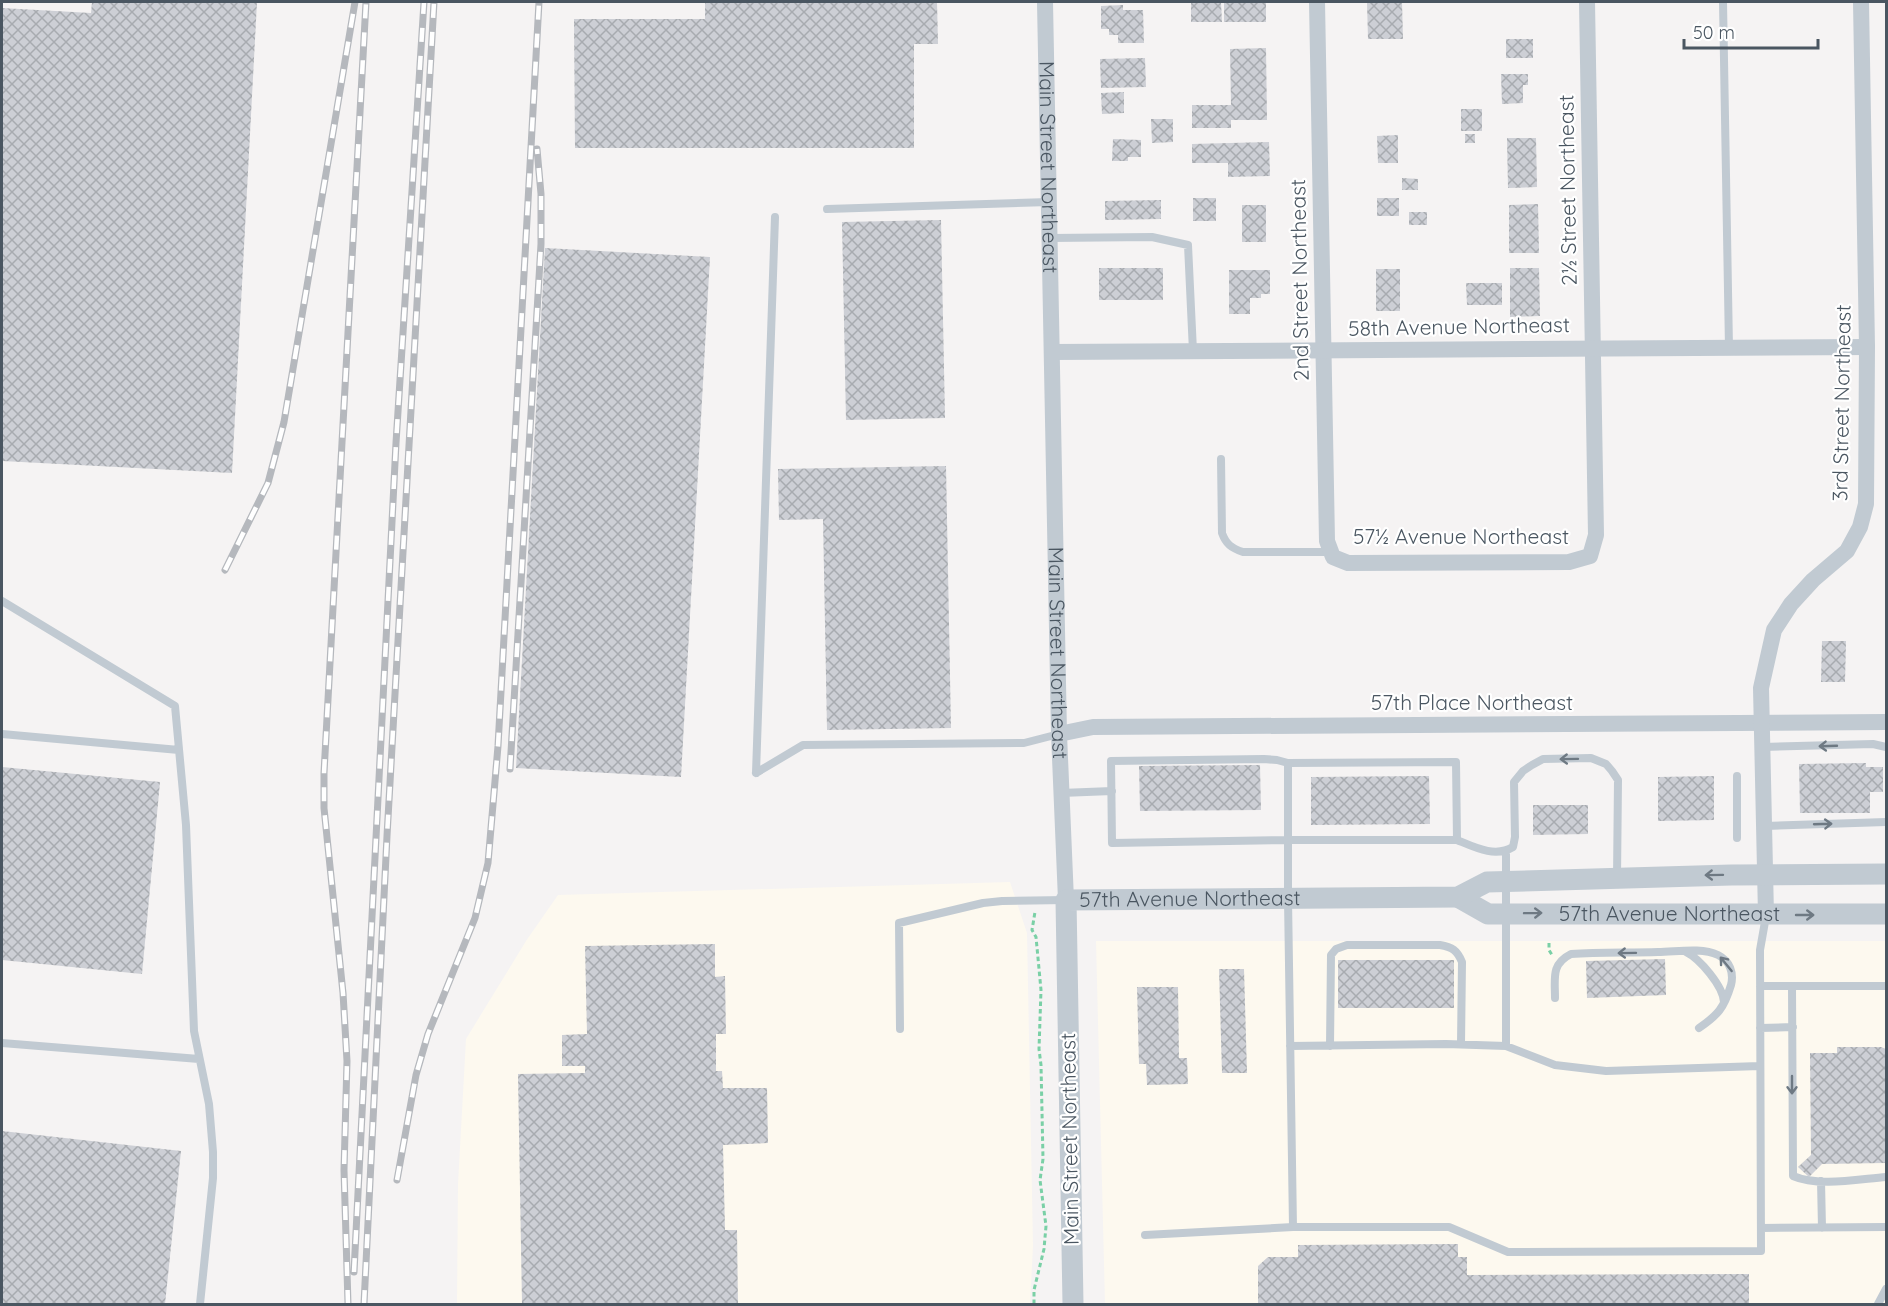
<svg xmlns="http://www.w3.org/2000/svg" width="1888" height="1306" font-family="Quicksand,sans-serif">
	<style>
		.commercial { fill: #fdf9ef }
		.building { fill: url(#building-cross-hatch) }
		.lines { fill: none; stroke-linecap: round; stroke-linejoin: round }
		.path { stroke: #7ad0a6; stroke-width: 3; stroke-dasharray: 4.5 3; stroke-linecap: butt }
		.service { stroke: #c1cad2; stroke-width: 8 }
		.minor { stroke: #c1cad2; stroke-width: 16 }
		.tertiary { stroke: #c1cad2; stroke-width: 21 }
		.rail-casing { stroke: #b5b8bd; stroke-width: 7 }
		.rail { stroke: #fff; stroke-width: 4.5; stroke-dasharray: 14; stroke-linecap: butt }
		.oneway { stroke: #6e7983 }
		.labels { text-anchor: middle; stroke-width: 4.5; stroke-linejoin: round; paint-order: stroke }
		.street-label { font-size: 21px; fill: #4a5661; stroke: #fff }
	</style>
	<defs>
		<pattern id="building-cross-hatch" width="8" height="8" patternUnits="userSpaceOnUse" patternTransform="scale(1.5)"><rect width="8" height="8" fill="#cdcfd5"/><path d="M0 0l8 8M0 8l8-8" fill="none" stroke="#a8abb0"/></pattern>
	</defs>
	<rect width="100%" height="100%" fill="#f5f3f3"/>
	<path class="commercial" d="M1010 882 1027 933 1033 1246 1030 1304H457L458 1184 466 1039 526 941 558 895Z
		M1096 941H1886V1304H1105Z"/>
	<path class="building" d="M92 2H257L232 473 2 461V8L91 13Z
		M705 2H937L938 44H914V148H575L574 19H705Z
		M1191 2H1221L1222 22H1191Z
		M1224 2H1266V22H1224Z
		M1367 2H1402L1403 39H1368Z
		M1123 5V10H1143L1144 43H1118V35H1109V29H1101V6Z
		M1506 39H1533V58H1506Z
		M1266 48 1267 120H1231V128H1192V105H1231L1230 49Z
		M1145 58 1146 87 1101 88 1100 59Z
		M1501 74H1528V85H1523V103L1502 104Z
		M1124 92V113L1102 114 1101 93Z
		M1461 109H1482V131H1461Z
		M1151 119H1173V142L1152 143Z
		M1465 134H1475V143H1465Z
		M1398 135V163H1378L1377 136Z
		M1507 138H1536L1537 187 1508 188Z
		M1113 139 1141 140V157H1128V161H1112Z
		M1269 142 1270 176 1228 177V163H1192V144Z
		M1402 178 1418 179V190H1402Z
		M1193 198H1216V221H1193Z
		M1377 198H1399V216H1377Z
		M1161 200V219L1105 220V201Z
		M1538 204 1539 253H1509V205Z
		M1242 205H1266V242H1242Z
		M1409 212H1427V225H1409Z
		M941 220 945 418 846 420 842 222Z
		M545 248 710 257 681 777 516 768Z
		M1099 268H1163V300H1099Z
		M1510 268H1539L1540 316 1510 317Z
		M1376 269H1400V311H1376Z
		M1229 270H1270V294H1261V298H1250V314H1229Z
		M1466 283H1502V305H1467Z
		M946 466 951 728 827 730 823 519 779 520 778 469Z
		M1822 641H1846L1845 682H1821Z
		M1866 763V767H1883V792H1870V813H1800L1799 764Z
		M1260 765 1261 810 1140 811 1139 766Z
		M2 767 160 782 142 974 2 960Z
		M1429 776 1430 824 1311 825V777Z
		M1714 776V820L1658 821V777Z
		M1533 805H1588V834L1533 835Z
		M715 944V977L725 976 726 1034H716V1071H722L723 1088H767L768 1143 723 1145 725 1230H737L738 1304H522L518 1074 585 1073V1066H562V1035L587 1034 585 946Z
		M1665 959 1666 995 1587 998 1586 961Z
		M1338 960H1454V1008H1338Z
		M1219 969H1244L1247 1073H1222Z
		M1137 987H1178L1179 1058H1187L1188 1084 1147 1085 1146 1064H1139Z
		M1837 1047H1881L1886 1049V1163L1822 1164 1809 1177 1798 1167 1811 1155 1810 1053H1837Z
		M2 1131 181 1151 165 1304H2Z
		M1458 1244V1257H1467V1275L1749 1274V1304H1258V1266L1268 1257H1298V1245Z"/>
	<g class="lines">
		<path class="path" d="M1549 943V950L1552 955
			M1034 1304V1290L1044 1249 1046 1226 1040 1180 1043 1159 1041 1065 1039 1049 1041 990 1036 937 1032 930 1035 912"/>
		<path class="service" d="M1723 2 1729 348
			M827 209 1049 202
			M1050 238 1152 237 1188 245 1193 351
			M1221 459 1222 533C1226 544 1231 548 1243 552H1331
			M2 601 175 706 186 825 194 1031 209 1104 213 1152V1178L200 1304
			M2 734 179 750
			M1762 747 1873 744 1886 747
			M1264 759 1277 760 1288 763 1456 762 1457 840H1288L1112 843 1111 761Z
			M1288 763V899L1293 1227
			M756 773 775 217
			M756 773 803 745 1024 743 1059 734
			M1737 776V838
			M1061 793 1112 791
			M1765 826 1886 822
			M1457 840C1474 847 1495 858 1513 847L1515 837 1514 782 1523 771 1532 765 1543 759 1591 758 1606 764 1612 771 1618 780 1617 878
			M1506 851V1046
			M1686 952C1700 959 1723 986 1724 1002
			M1760 986H1886
			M1792 986 1793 1176C1818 1187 1859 1179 1886 1177
			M1555 998C1555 978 1551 964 1571 954 1600 952 1629 953 1658 952 1676 952 1701 947 1718 955 1730 961 1734 973 1731 985 1724 1008 1718 1015 1699 1028
			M1760 1028 1793 1027
			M900 1029 899 923 983 903 1002 901 1066 900
			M2 1043 199 1059
			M1290 1046 1446 1044 1506 1046 1555 1065 1606 1071 1760 1066
			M1330 1046 1331 955 1336 949 1347 945H1440C1452 947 1457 950 1462 962L1461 1044
			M1821 1181 1822 1228
			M1761 1228 1886 1227
			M1145 1235 1293 1227H1449L1508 1252 1761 1251 1760 950 1766 916
			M1878 1304 1886 1289"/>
		<g class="minor">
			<path id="s1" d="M1045 2 1059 734 1066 900"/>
			<path d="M1317 2 1327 541 1333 557 1348 563 1569 562 1590 556 1596 535 1587 2"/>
			<path d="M1052 352 1867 347"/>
			<path d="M1059 734 1093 727 1886 722"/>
			<path d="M1766 915 1761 688 1774 630 1791 604 1813 580 1847 551 1860 527 1866 504 1867 347 1861 2"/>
		</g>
		<g class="tertiary">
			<path id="s2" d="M1458 897 1488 914H1886"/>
			<path id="s3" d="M1073 1304 1066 900 1458 897 1487 882 1731 875 1886 874"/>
		</g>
		<defs>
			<path id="rail" d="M225 570 268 483 284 422 355 2
				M510 769 541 244V194L537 149
				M397 1180 416 1075 428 1034 475 918 488 863 498 746 539 2
				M354 1272 396 443 424 2
				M348 1304 344 1170 347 1061 343 993 324 808V773L366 2
				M364 1304 387 836 434 2"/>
		</defs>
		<use href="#rail" class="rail-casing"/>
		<use href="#rail" class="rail"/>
	</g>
	<defs><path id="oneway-shaft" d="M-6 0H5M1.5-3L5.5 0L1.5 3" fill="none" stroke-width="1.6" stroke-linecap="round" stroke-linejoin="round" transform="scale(1.5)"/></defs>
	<g class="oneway">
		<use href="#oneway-shaft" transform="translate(1828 746) rotate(178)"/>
		<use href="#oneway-shaft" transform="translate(1569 759) rotate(179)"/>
		<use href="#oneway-shaft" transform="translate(1823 824) rotate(-2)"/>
		<use href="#oneway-shaft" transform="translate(1714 875) rotate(179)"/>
		<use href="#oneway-shaft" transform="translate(1533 913) rotate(-1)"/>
		<use href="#oneway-shaft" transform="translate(1805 915)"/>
		<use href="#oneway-shaft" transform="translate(1627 953) rotate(179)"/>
		<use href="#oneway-shaft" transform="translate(1726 964) rotate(-129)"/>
		<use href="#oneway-shaft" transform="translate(1792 1085) rotate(90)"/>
	</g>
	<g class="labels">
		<g class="street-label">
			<text dy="7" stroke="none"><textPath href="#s1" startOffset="165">Main Street Northeast</textPath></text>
			<text transform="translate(1568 190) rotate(-91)" y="7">2½ Street Northeast</text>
			<text transform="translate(1300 280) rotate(-91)" y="7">2nd Street Northeast</text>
			<text transform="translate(1459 327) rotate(-1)" y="7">58th Avenue Northeast</text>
			<text transform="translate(1842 403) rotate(-89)" y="7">3rd Street Northeast</text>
			<text x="1461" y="544">57½ Avenue Northeast</text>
			<text dy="7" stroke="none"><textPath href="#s1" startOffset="651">Main Street Northeast</textPath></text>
			<text x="1472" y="710">57th Place Northeast</text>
			<text dy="7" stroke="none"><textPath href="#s3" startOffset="528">57th Avenue Northeast</textPath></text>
			<text dy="7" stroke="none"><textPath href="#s2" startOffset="216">57th Avenue Northeast</textPath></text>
			<text transform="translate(1070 1139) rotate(-91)" y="7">Main Street Northeast</text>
		</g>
	</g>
	<rect width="1888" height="1306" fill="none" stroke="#4a5661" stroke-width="6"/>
	<path d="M1684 39v9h134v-9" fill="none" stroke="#4a5661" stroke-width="3"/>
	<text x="1693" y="39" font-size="18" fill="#4a5661" stroke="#ffffff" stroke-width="4.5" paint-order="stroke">50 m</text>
</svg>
